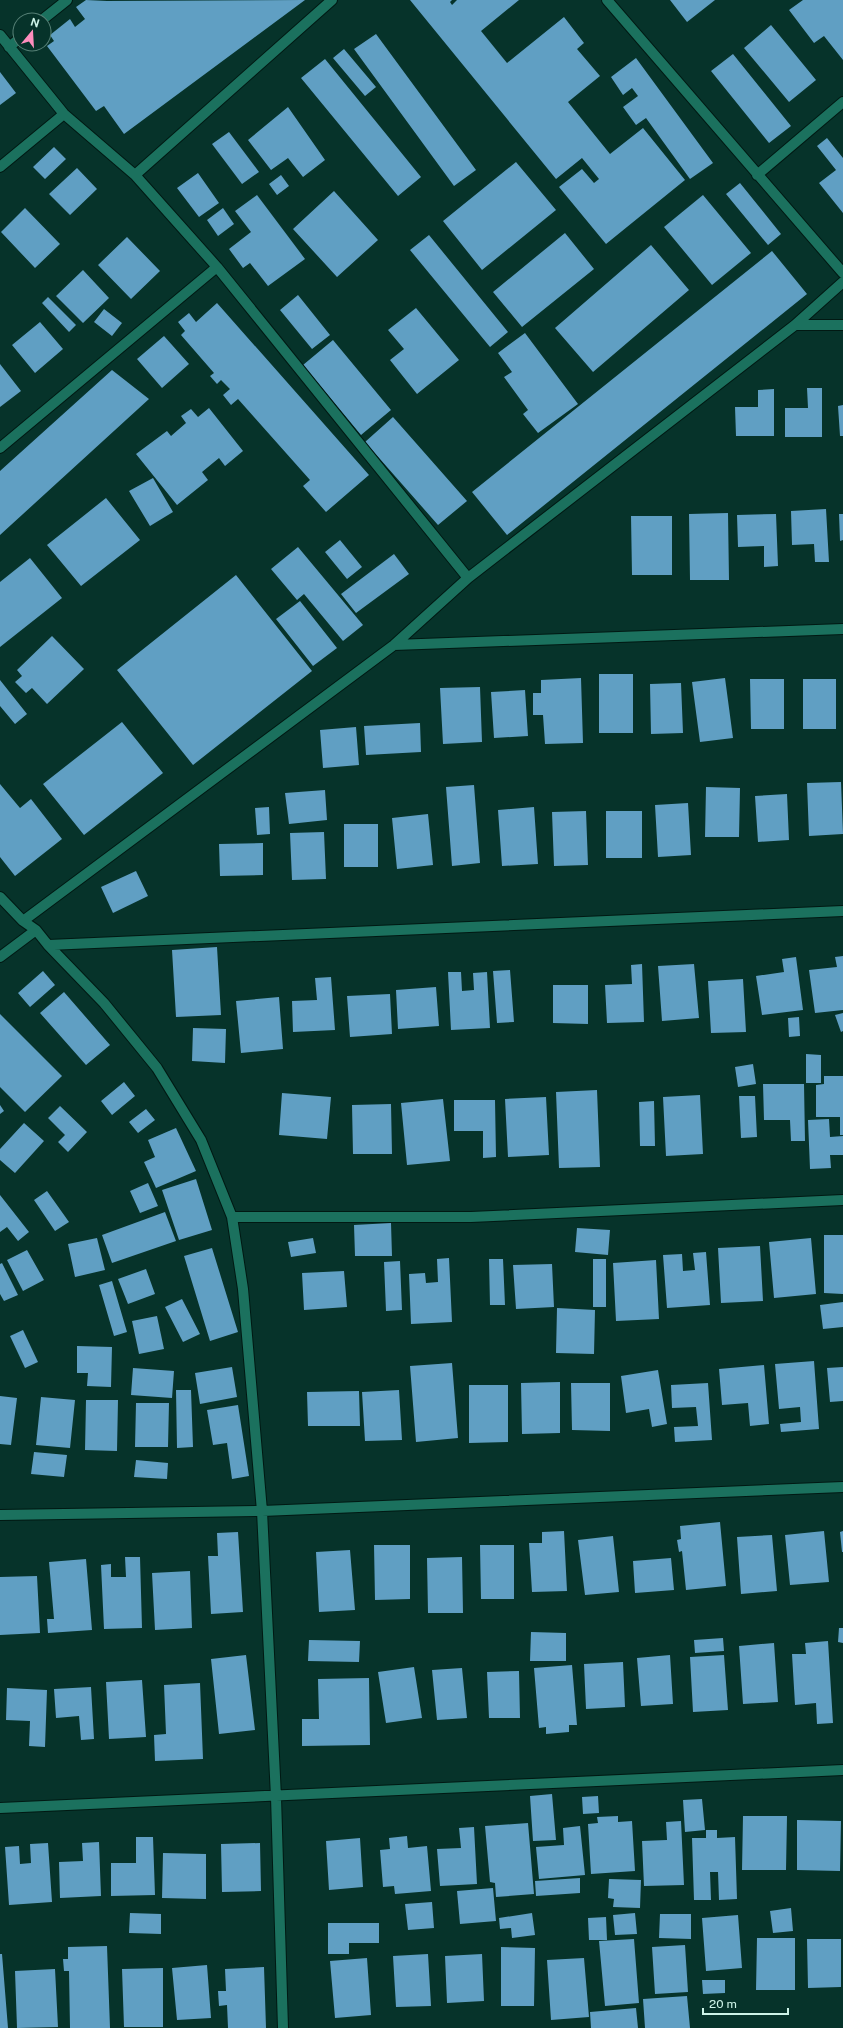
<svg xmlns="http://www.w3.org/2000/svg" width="843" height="2028" font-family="'Public Sans',sans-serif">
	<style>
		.building { fill: #609fc3 }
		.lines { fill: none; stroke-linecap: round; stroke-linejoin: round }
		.street-casing { stroke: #011913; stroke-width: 12 }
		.street { stroke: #1b715e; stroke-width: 10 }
	</style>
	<rect width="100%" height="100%" fill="#06332a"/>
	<path class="building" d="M86 0 107 1 305 0 124 134 104 106 96 111 47 46 54 41 50 35 70 19 75 27 85 19 76 7Z
		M410 0H452L450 2 452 5 457 0H519L481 31 507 63 564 17 584 43 577 49 600 76 568 102 610 154 643 128 685 180 606 244 559 187 582 169 594 183 599 179 582 158 556 179Z
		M670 0H715L687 22Z
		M803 0H843V60L824 36 814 43 789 10Z
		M771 25 816 80 789 102 744 48Z
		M376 34 476 170 454 186 354 49Z
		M344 49 376 87 365 96 333 58Z
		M733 54 791 126 769 143 711 71Z
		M636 58 713 163 690 179 646 118 636 125 623 107 638 96 632 88 623 95 611 77Z
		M325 59 421 177 398 196 301 78Z
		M0 72 16 93 0 105Z
		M288 107 325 160 303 177 288 158 271 170 248 140Z
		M229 132 259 172 242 184 212 144Z
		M827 138 843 158V213L819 183 836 170 817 146Z
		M54 147 66 159 45 179 33 167Z
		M516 162 556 210 482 270 443 221Z
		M77 168 97 189 70 215 49 194Z
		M198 173 219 203 199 217 177 188Z
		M281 175 289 186 277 195 269 184Z
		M740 183 781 234 768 245 726 194Z
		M334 191 378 240 337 277 293 229Z
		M257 195 305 259 268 286 250 263 243 268 229 249 251 232 235 211Z
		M703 195 751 253 712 285 664 227Z
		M25 208 60 244 35 268 1 232Z
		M223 208 234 224 218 236 207 220Z
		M565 233 594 269 522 327 493 292Z
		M429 235 508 332 490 347 410 250Z
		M127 237 160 271 131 299 98 265Z
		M651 245 689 290 593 372 555 328Z
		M772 251 807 294 507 535 472 492Z
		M83 270 109 298 83 323 56 296Z
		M298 295 330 335 312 349 280 310Z
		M48 297 76 325 69 332 42 303Z
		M217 303 369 475 326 512 303 486 310 480 238 399 231 405 223 395 230 389 221 380 217 384 210 376 214 373 181 335 185 331 178 322 189 313 196 322Z
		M416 308 459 360 417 394 390 360 404 349 388 330Z
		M104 309 122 323 112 336 94 322Z
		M40 322 63 349 35 373 12 345Z
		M525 333 578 404 538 433 523 414 528 410 504 377 512 372 498 353Z
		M164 336 189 364 162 388 137 359Z
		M333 340 391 410 361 435 303 365Z
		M0 364 21 391 0 407Z
		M112 370 149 399 0 535V471Z
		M807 388H822V437H785V408H808Z
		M774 389V436H736L735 407H758V390Z
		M843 405V436H840L838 406Z
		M209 408 243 451 225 466 219 458 202 472 208 480 177 505 136 454 167 431 171 436 186 423 181 416 191 409 198 417Z
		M393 417 467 501 438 525 365 442Z
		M153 478 173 512 150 526 129 491Z
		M106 498 140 540 81 586 47 545Z
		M826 509 829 562H815L814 544 792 545 791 511Z
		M728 513 729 580H690L689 514Z
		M776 514 778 566 764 567V546L738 547 737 515Z
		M839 514H843V540L840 541Z
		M631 516H672V575H632Z
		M340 540 362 567 347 579 325 552Z
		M298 547 363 625 343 641 304 594 297 600 271 569Z
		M394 554 409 574 356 613 341 594Z
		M30 558 62 598 0 647V582Z
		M236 575 312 671 193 765 117 670Z
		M300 601 337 648 313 666 276 619Z
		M52 636 84 669 47 704 32 688 26 693 15 682 22 676 17 670Z
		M599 674H633V733H599Z
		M581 678 583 743 545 744 543 715H533V693H541V680Z
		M725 678 733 738 700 742 692 682Z
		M750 679H784V729H751Z
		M803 679H836V729H803Z
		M0 680 27 714 15 724 0 706Z
		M681 683 683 733 651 734 650 684Z
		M480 687 482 742 443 744 440 688Z
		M525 690 528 736 494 738 491 692Z
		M122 722 163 773 84 835 43 784Z
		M420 723 421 752 366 755 364 726Z
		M356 727 359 765 323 768 320 730Z
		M841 782 843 834 809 836 807 783Z
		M0 784 20 808 31 799 62 839 15 876 0 857Z
		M474 785 480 863 452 866 446 787Z
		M706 787 740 788 739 837H705Z
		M325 790 327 820 289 824 285 793Z
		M787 794 789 840 758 842 755 796Z
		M688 803 691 855 658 857 655 805Z
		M269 807 270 834 257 835 255 808Z
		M534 807 538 864 502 866 498 810Z
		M586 811 588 865 554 866 552 812Z
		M606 811H642V858H606Z
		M428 814 433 865 397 869 392 818Z
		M344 824H378V867H344Z
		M324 832 326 879 292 880 290 833Z
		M263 843V875L220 876 219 844Z
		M136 871 148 896 113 913 101 887Z
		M217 947 221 1015 176 1017 172 950Z
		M843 956V1010L815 1013 809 970 837 967 835 957Z
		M796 957 803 1010 762 1015 756 976 784 972 782 959Z
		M642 964 644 1022 607 1023 605 985 632 984 631 965Z
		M694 964 699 1018 662 1021 658 966Z
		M510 970 514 1022 497 1023 493 971Z
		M43 971 55 985 30 1007 18 993Z
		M448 972H461L462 991 474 990 473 973 487 972 490 1028 451 1030Z
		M331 977 335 1030 293 1032 292 1001 317 1000 315 978Z
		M743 979 746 1032 711 1033 708 981Z
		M553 985H588V1024L553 1023Z
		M436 987 439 1026 398 1029 396 990Z
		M64 992 110 1045 86 1065 40 1013Z
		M390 994 392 1034 350 1037 347 996Z
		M279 997 283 1049 241 1053 236 1001Z
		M843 1013V1031L841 1032 835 1015Z
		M0 1014 62 1076 25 1112 0 1087Z
		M799 1017 800 1036 789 1037 788 1018Z
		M193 1028 226 1029 225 1063 192 1061Z
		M806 1054 821 1055V1083H806Z
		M753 1064 756 1084 738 1087 735 1067Z
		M824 1076H843V1135H840V1117H816V1085L824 1084Z
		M124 1082 135 1096 112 1115 101 1101Z
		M763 1084H804L805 1141H791L790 1120H764Z
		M597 1090 600 1167 559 1168 556 1092Z
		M282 1093 331 1097 327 1139 279 1135Z
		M700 1095 703 1154 666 1156 663 1097Z
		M739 1096H755L757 1137 741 1138Z
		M546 1097 549 1155 508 1157 505 1099Z
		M443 1099 450 1161 407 1165 401 1103Z
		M454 1100H495L496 1157 483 1158V1131H454Z
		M654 1101 655 1146H640L639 1102Z
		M391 1104 392 1154H353L352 1105Z
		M0 1105 4 1111 0 1114Z
		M60 1106 87 1132 68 1152 58 1142 65 1135 48 1118Z
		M146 1109 155 1120 138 1133 129 1122Z
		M829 1119 830 1137 843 1136V1155H830L831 1168 810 1169 808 1120Z
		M24 1123 44 1141 15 1173 0 1160V1149Z
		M176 1128 196 1171 156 1188 144 1162 155 1157 148 1140Z
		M196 1179 212 1230 179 1240 162 1190Z
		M148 1183 158 1206 140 1213 130 1191Z
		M47 1191 69 1222 55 1231 34 1200Z
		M0 1195 29 1232 18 1241 7 1227 0 1232Z
		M165 1212 176 1241 112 1263 102 1235Z
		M391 1223 392 1256H355L354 1225Z
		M577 1228 610 1230 608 1255 575 1252Z
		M824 1235H843V1294L824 1293Z
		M97 1238 105 1270 75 1277 68 1244Z
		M313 1238 316 1253 291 1257 288 1242Z
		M811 1238 816 1294 774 1298 769 1242Z
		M760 1246 763 1301 721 1303 718 1248Z
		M212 1248 238 1332 210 1341 184 1256Z
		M27 1250 44 1280 23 1291 7 1260Z
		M706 1252 710 1305 667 1308 663 1255 682 1254 683 1271 695 1270 693 1253Z
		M449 1258 452 1322 411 1324 409 1274 425 1273 426 1283 438 1282 437 1259Z
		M489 1259H503L505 1305H490Z
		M593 1259H606V1307H593Z
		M656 1260 659 1319 616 1321 613 1263Z
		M400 1261 402 1310 386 1311 384 1262Z
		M2 1263 18 1295 4 1301 0 1294V1264Z
		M552 1264 554 1307 516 1309 513 1265Z
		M146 1269 155 1294 128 1304 118 1279Z
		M344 1271 347 1307 304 1310 302 1273Z
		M112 1281 127 1332 114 1336 99 1285Z
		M182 1299 200 1334 183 1342 165 1307Z
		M843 1302V1327L823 1329 820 1305Z
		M557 1308 595 1310 594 1354 556 1353Z
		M157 1316 164 1349 139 1354 132 1321Z
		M23 1330 38 1362 25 1368 10 1336Z
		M77 1346 112 1347 111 1387 87 1386 88 1373H77Z
		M814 1361 819 1429 781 1432 780 1424 801 1422 800 1407 779 1409 775 1364Z
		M452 1363 458 1438 416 1442 410 1366Z
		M764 1365 769 1424 750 1426 748 1403 722 1405 719 1369Z
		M232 1367 237 1397 200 1404 195 1373Z
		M843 1367V1401L830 1402 827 1368Z
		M133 1368 174 1371 172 1398 131 1395Z
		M658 1370 667 1424 652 1427 649 1409 626 1413 621 1376Z
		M560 1382V1433L522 1434 521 1383Z
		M571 1383H610V1431L572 1430Z
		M708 1383 712 1440 675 1442 674 1427 698 1426 696 1407 672 1408 671 1385Z
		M469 1385H508V1442L469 1443Z
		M176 1390H191L193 1447 177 1448Z
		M399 1390 402 1440 365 1441 362 1392Z
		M359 1391 360 1426H308L307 1392Z
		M0 1396 17 1398 11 1445 0 1444Z
		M41 1397 75 1400 70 1448 36 1445Z
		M86 1400H118L117 1451 85 1450Z
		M136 1403H169L168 1447H135Z
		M238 1405 249 1476 232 1479 227 1443 213 1445 207 1410Z
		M34 1452 67 1455 64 1477 31 1474Z
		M136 1460 168 1463 167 1479 134 1477Z
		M720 1522 726 1586 686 1590 682 1551 679 1552 677 1540 681 1539 680 1526Z
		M564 1531 567 1591 532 1592 529 1543H542V1532Z
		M824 1531 829 1582 790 1585 785 1535Z
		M843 1531V1552H842L840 1532Z
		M238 1532 243 1612 211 1614 208 1556H218L217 1533Z
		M772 1535 777 1591 741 1594 737 1537Z
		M613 1536 619 1592 585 1595 578 1540Z
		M374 1545H410V1599L375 1600Z
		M480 1545H514V1599H481Z
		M350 1550 355 1610 319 1612 316 1552Z
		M125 1557H140L142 1628 104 1629 101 1565 111 1564V1577H126Z
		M462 1557 463 1613H428L427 1558Z
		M671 1558 674 1590 635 1593 633 1561Z
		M86 1559 92 1630 48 1633 47 1619H54L49 1562Z
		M190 1571 192 1628 155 1630 152 1573Z
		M37 1576 40 1633 0 1635V1577Z
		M839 1628H843V1643L838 1642Z
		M531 1632 566 1633V1661H530Z
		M723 1638 724 1651 695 1653 694 1640Z
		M309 1640 360 1641 359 1662 308 1661Z
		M828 1641 833 1723 817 1724 816 1703 795 1705 792 1654H806L805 1643Z
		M774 1643 778 1702 743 1704 739 1646Z
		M246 1655 255 1730 219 1734 211 1659Z
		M670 1655 673 1704 641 1706 637 1658Z
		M724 1655 728 1710 693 1712 690 1657Z
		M623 1662 625 1707 586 1709 584 1664Z
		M572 1665 577 1725H569V1732L546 1734V1727L539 1728 534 1668Z
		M414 1667 422 1718 386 1723 378 1672Z
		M462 1668 467 1718 437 1720 432 1670Z
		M519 1671 520 1718H489L487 1672Z
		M369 1678 370 1745 302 1746V1719H319L318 1679Z
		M142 1680 146 1737 109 1739 106 1682Z
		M200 1683 203 1759 155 1761 154 1735 166 1734 164 1685Z
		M91 1687 94 1739 81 1740 79 1716 56 1718 54 1689Z
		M7 1688 47 1690 45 1747 29 1746 30 1721 6 1720Z
		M552 1794 556 1840 533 1841 530 1796Z
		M598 1796 599 1813 583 1814 582 1797Z
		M702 1799 705 1830 685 1832 683 1800Z
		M618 1816V1822L632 1821 635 1871 591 1874 588 1824 598 1823 597 1817Z
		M743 1816H787L786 1870H742Z
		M797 1820 841 1821 840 1871 797 1870Z
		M681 1821 684 1885 644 1886 642 1841 667 1840 666 1822Z
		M528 1823 534 1894 496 1897 495 1883 490 1882 485 1826Z
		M580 1826 585 1875 539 1879 536 1847 564 1845 563 1828Z
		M474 1827 477 1884 440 1886 437 1849 461 1848 459 1828Z
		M706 1830H717V1838L735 1837 737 1899 719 1900 718 1872H710L711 1900H694L692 1838H706Z
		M407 1836 408 1848 427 1846 431 1891 395 1894 394 1886 383 1887 380 1850 390 1849 389 1838Z
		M136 1837H153L155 1895 111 1896V1863H136Z
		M360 1838 363 1887 329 1890 326 1841Z
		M99 1842 101 1896 60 1898 59 1862 83 1861 82 1843Z
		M48 1843 52 1902 9 1905 5 1847 19 1846 20 1864 31 1863 30 1844Z
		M260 1843 261 1891 222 1892 221 1844Z
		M163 1853 206 1854V1899L162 1898Z
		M580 1878V1893L536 1896 535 1881Z
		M609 1879 641 1880 640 1908 613 1907 614 1899 608 1898Z
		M493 1888 496 1921 460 1924 457 1891Z
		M432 1902 434 1928 408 1930 405 1904Z
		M791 1908 793 1931 773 1933 770 1911Z
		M130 1913 161 1914V1934L129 1933Z
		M532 1913 535 1935 512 1938 511 1928 500 1929 499 1918Z
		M635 1913 637 1934 615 1935 613 1915Z
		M660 1914H691V1939L659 1938Z
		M738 1915 742 1968 706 1971 702 1918Z
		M606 1917 607 1940H589L588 1918Z
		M328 1923H379V1943H349V1954H328Z
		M757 1938H795V1990H756Z
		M634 1939 639 2003 605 2006 599 1941Z
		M807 1939H841V1987L808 1988Z
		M685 1945 688 1992 655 1994 652 1947Z
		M107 1946 110 2028H70L69 1971H64L63 1959H68V1947Z
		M501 1947 535 1948 534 2006H501Z
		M0 1954H2L8 2028H0Z
		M428 1954 431 2006 396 2007 393 1956Z
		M482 1954 484 2001 447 2003 445 1956Z
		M367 1958 371 2015 335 2018 330 1961Z
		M584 1958 589 2017 551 2020 547 1960Z
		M207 1965 211 2018 177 2020 172 1968Z
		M264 1967 266 2028H228L227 2005 219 2006 218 1991H226L225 1969Z
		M163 1968V2027H124L122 1969Z
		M55 1969 58 2027 17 2028 15 1971Z
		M702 1980H725V1993L703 1994Z
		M687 1996 690 2028H645L643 1999Z
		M636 2008 638 2028H591L590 2012Z"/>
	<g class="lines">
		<defs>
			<path id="street" d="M607 0 843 273
				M42 20 67 0
				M0 35 64 114 135 175 217 267 468 578
				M9 47 20 38
				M0 167 64 114
				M135 175 332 0
				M757 175 843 102
				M795 325H843
				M0 448 217 267
				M394 645 843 629
				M0 897 23 921 36 930 48 945 104 1003 157 1068 201 1140 232 1217 243 1289 262 1511 276 1797 283 2028
				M23 921 394 645 468 578 795 325 843 282
				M48 945 843 911
				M0 957 36 930
				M232 1217H471L843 1200
				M0 1515 262 1511 843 1487
				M0 1808 843 1770"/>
		</defs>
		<use href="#street" class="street-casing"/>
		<use href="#street" class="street"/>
	</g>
	<g transform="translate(32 32) rotate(18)"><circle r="19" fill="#06332a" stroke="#568076"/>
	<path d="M0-3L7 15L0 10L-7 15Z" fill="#fe8ebd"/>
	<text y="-6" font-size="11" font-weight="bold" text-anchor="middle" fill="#cef4e8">N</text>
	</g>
	<path d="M703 2008v6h85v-6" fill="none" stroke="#cef4e8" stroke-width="2"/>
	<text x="709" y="2008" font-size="12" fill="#cef4e8" stroke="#06332a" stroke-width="3" paint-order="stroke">20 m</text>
</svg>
